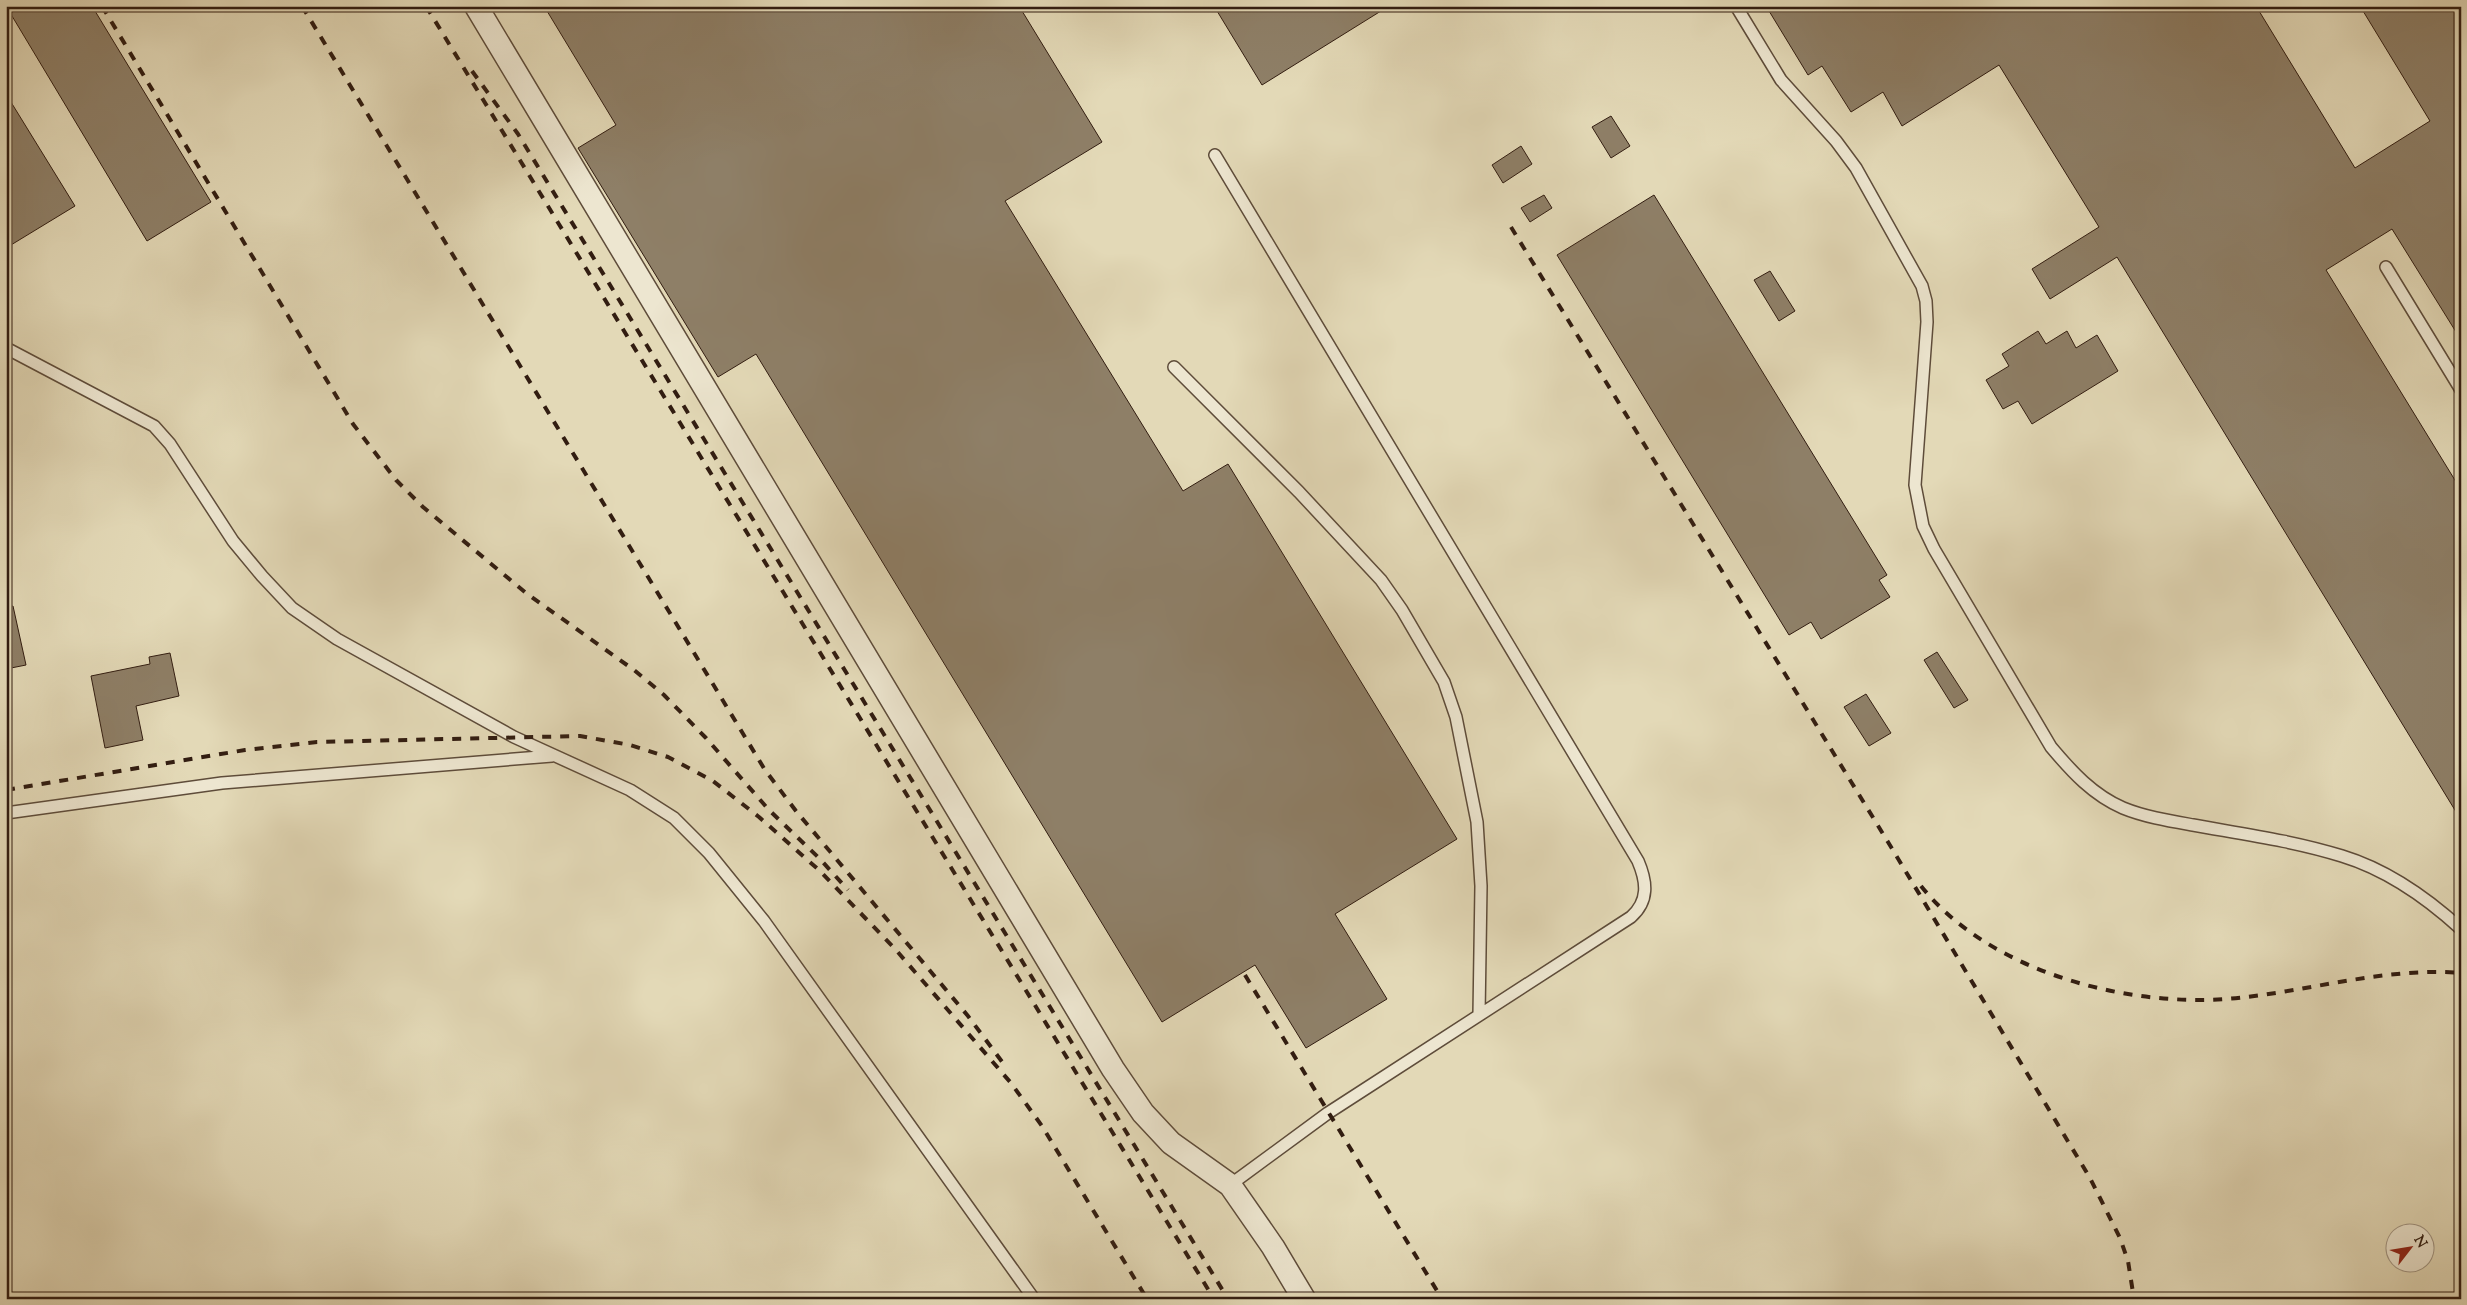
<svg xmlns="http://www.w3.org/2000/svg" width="2467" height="1305" font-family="'Sorts Mill Goudy',serif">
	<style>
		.building { fill: #8e7f67; stroke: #321d11 }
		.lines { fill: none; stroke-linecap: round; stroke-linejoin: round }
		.service-casing { stroke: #5e4c3a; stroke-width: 14 }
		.minor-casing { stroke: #5e4c3a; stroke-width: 25 }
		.service { stroke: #ede6d0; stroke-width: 11 }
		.minor { stroke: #ede6d0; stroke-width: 22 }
		.rail { stroke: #321d11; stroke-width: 4; stroke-dasharray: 9 9; stroke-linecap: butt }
	</style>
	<rect width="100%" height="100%" fill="#e3d9b7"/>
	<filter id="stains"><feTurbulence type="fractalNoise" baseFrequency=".004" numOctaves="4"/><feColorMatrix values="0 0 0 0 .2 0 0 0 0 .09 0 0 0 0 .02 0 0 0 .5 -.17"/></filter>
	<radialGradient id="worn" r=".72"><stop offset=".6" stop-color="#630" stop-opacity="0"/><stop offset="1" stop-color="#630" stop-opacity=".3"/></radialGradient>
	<path class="building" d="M6 6H92L211 202 147 241Z
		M544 6H1019L1102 142 1005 201 1183 491 1228 464 1457 839 1335 914 1387 999 1306 1048 1255 965 1162 1022 756 354 718 377 578 148 616 125Z
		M1214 6H1389L1262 85Z
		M1766 6H2256L2355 168 2430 121 2360 6H2461V340L2392 229 2326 270 2461 490V820L2117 257 2050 299 2032 269 2099 227 1999 65 1902 126 1883 92 1851 112 1822 66 1808 75Z
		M6 94 75 206 6 248Z
		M1611 116 1630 146 1611 158 1592 127Z
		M1521 146 1532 164 1503 183 1492 165Z
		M1544 195 1552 208 1530 222 1521 208Z
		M1654 195 1887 575 1879 580 1890 597 1821 639 1811 622 1789 635 1557 255Z
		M1770 271 1795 311 1779 321 1754 280Z
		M2038 331 2046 344 2067 331 2076 348 2097 335 2118 371 2032 424 2018 401 2003 409 1986 380 2009 366 2002 354Z
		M13 606 26 665 6 669V607Z
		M1937 652 1968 700 1954 708 1924 660Z
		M170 653 179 696 136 706 143 740 105 748 91 676 150 664 149 657Z
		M1866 694 1891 733 1869 746 1844 707Z"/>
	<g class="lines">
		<defs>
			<path id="service" d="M1736 6 1781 80 1836 141 1856 168 1922 286 1926 301 1927 322 1915 485 1923 526 1934 549 2051 747C2072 772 2093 795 2123 808 2145 817 2170 821 2193 825 2243 834 2294 841 2342 856 2388 870 2426 897 2461 929
				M1215 155 1638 861C1647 882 1649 901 1631 917L1328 1113 1230 1185
				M2386 267 2461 390
				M6 348 154 426 170 444 233 541 262 576 292 608 337 639 514 737 630 790 674 818 709 853 764 921 1034 1299
				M1174 367 1299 492 1381 580 1402 610 1444 682 1456 717 1477 822 1481 886 1479 1015
				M6 813 222 783 552 756"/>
			<path id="minor" d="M476 6 1113 1069 1143 1113 1171 1143 1230 1185 1273 1247 1304 1299"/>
		</defs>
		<use href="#service" class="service-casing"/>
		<use href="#minor" class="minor-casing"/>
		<use href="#service" class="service"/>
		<use href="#minor" class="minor"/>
		<path class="rail" d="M102 6 353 424 396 480 423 507 526 593 634 670 664 695 706 738 769 810 820 859 848 890
			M302 6 765 770 796 811 968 1016 1003 1063
			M426 6 1214 1299
			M472 71 518 134 1228 1299
			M1511 227 1888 842 2090 1178 2120 1238 2128 1261 2134 1299
			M6 790 245 750 317 742 580 736 630 745 668 757 713 781 759 817 820 871 896 950 1011 1083 1042 1126 1147 1299
			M1921 886C1992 975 2137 1011 2246 997 2317 989 2389 967 2461 973
			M1245 975 1442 1299"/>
	</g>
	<rect width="2467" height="1305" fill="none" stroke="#e3d9b7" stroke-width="25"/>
	<rect x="8" y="8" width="2452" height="1290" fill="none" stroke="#321d11" stroke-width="2.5"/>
	<rect x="12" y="12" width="2442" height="1280" fill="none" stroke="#321d11"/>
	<g transform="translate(2410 1248) rotate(59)"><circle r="24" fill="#ede6d0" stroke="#a29684"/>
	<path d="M0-4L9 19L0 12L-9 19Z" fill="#8f2418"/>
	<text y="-8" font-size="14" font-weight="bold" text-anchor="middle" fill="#321d11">N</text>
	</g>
	<rect width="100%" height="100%" filter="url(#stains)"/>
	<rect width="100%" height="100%" fill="url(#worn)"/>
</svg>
